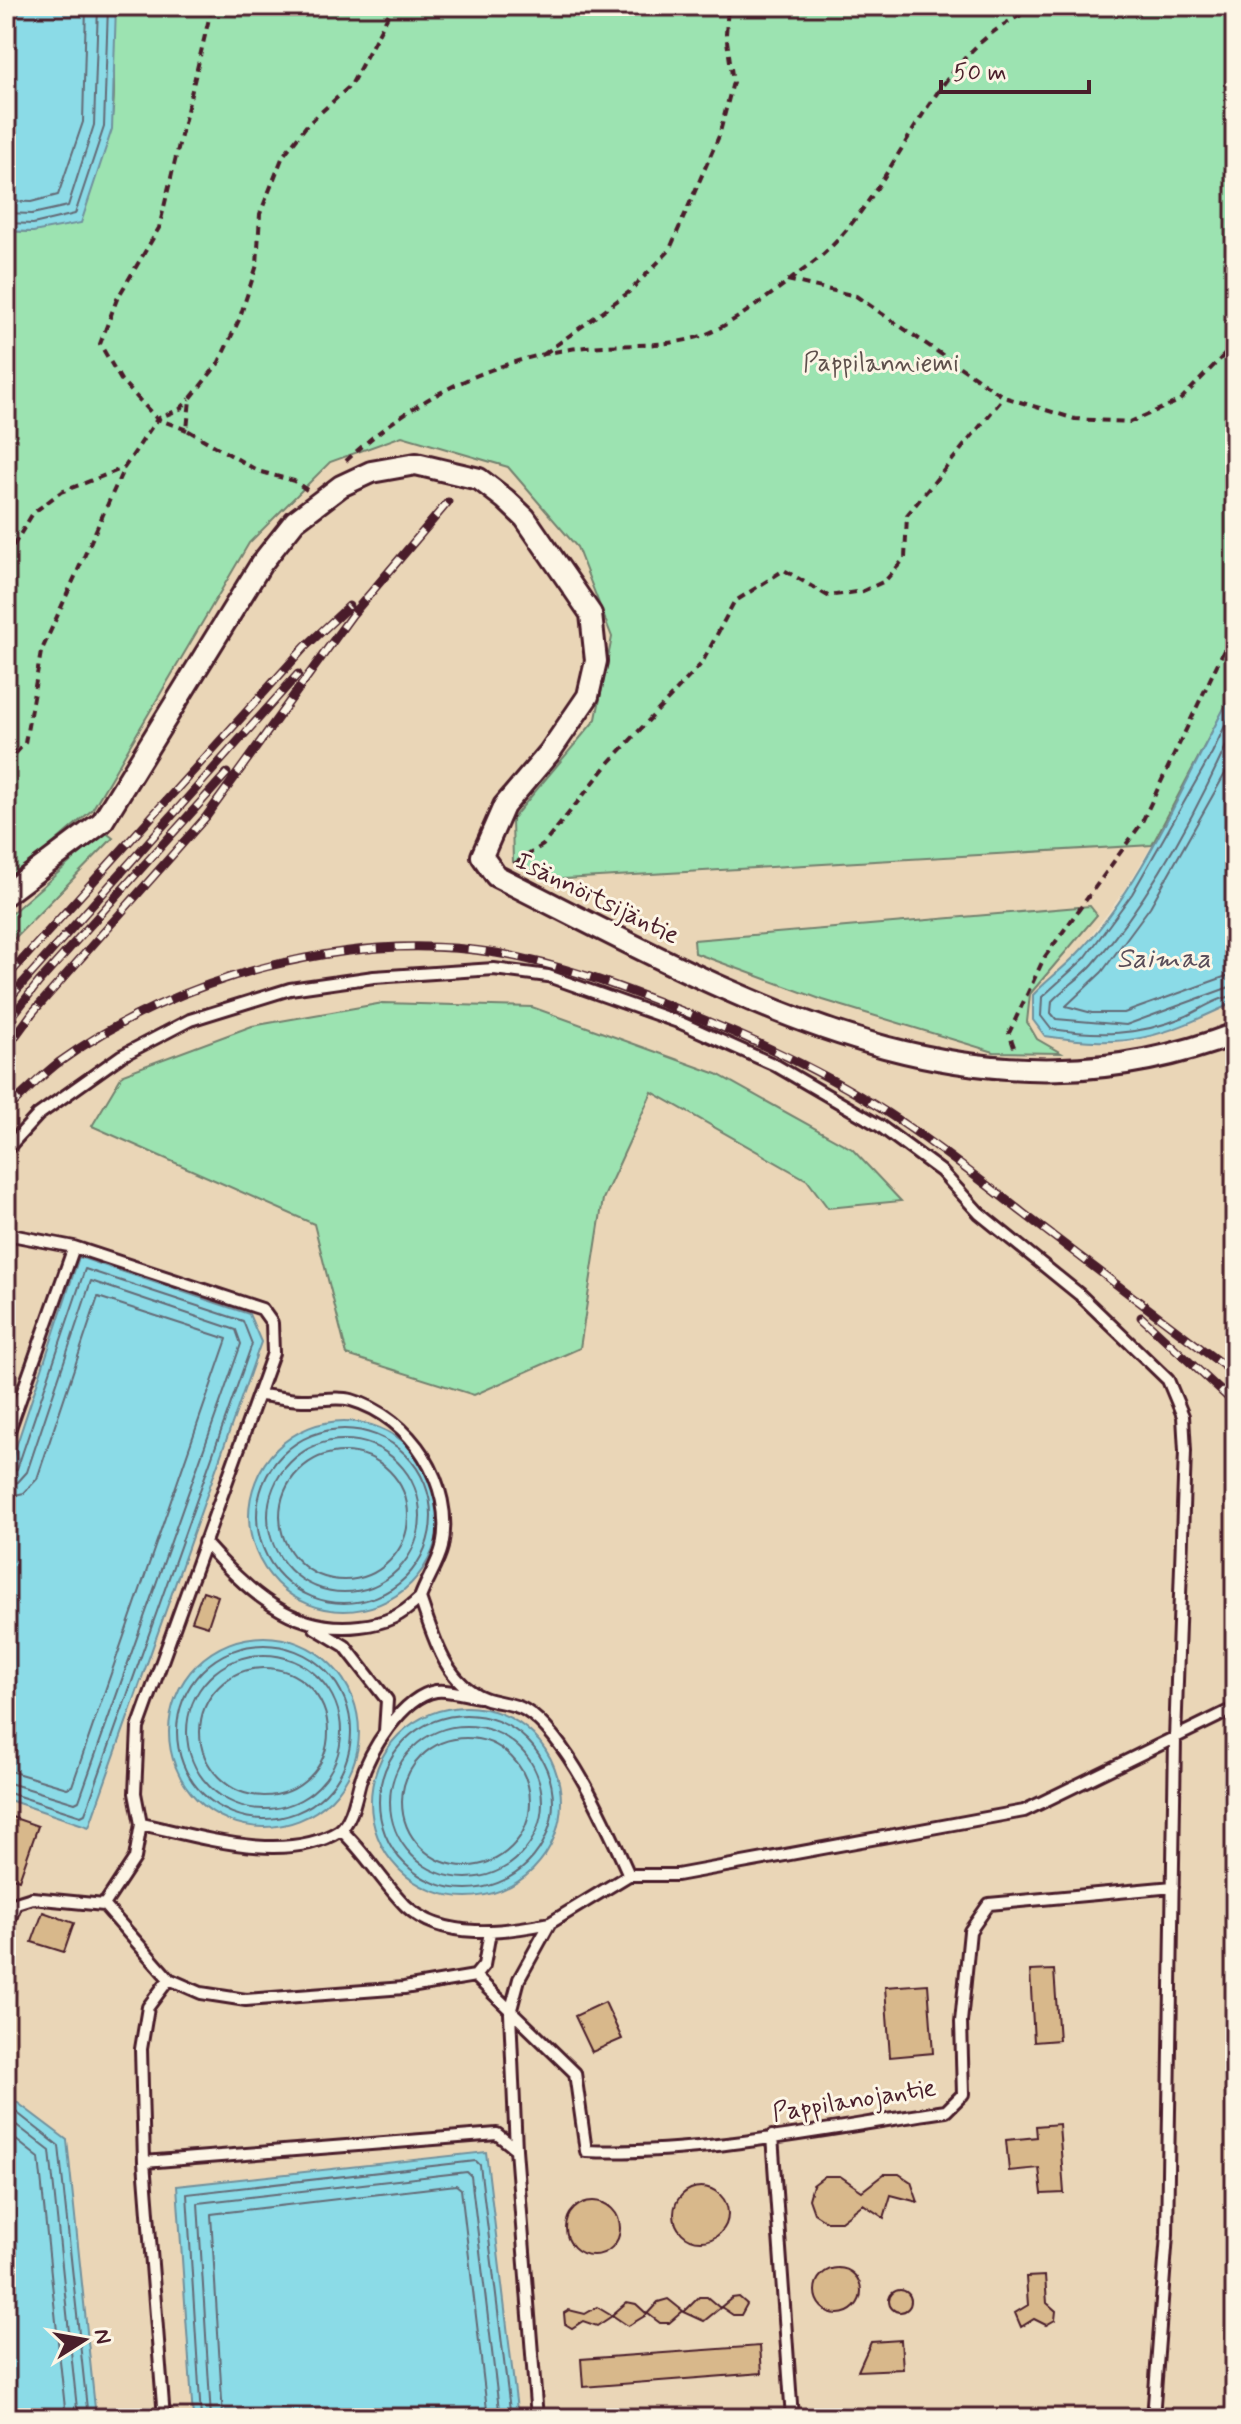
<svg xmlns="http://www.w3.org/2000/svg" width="1241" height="2424" font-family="Mynerve,sans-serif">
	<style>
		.built { fill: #ead6b7 }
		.green { fill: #9ce3b1; stroke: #73816e; stroke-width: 2 }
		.water { fill: #8bdbe7; stroke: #71909c; stroke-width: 2 }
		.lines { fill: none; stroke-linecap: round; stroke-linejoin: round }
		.shore { stroke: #646a76; stroke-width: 2 }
		.building { fill: #d8b88b; stroke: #4a1f2b; stroke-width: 2 }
		.service-casing { stroke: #4a1f2b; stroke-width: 16 }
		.minor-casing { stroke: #4a1f2b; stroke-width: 26 }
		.path { stroke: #4a1f2b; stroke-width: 4; stroke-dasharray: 8 6; stroke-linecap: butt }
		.service { stroke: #fcf5e5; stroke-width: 10 }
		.minor { stroke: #fcf5e5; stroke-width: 20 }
		.rail-casing { stroke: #4a1f2b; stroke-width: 9 }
		.rail { stroke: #fcf5e5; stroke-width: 6; stroke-dasharray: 18; stroke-linecap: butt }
		.labels { text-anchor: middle; stroke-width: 6; stroke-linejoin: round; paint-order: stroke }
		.park-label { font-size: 26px; fill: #5e504c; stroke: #fcf5e5 }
		.street-label { font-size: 26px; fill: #4a1f2b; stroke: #fcf5e5 }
		.water-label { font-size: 28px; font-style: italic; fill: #5a4e5a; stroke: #fcf5e5 }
	</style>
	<rect width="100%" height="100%" fill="#f1e3ca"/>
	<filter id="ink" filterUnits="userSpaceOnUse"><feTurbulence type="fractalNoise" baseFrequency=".0125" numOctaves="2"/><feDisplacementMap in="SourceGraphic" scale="16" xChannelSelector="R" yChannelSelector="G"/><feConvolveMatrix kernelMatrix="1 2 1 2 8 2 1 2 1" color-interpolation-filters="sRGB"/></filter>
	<g filter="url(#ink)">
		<path class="built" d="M402 436 508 467 577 547 612 637 596 719 513 819V862L546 880 1152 845 1125 890 1078 953 1033 995V1020L1045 1036 1129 1043 1185 1026 1235 1002V2418H6V884L92 810 249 543 330 462Z"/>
		<path class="green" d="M116 6H1235V688L1152 845 546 880 513 862 512 819 596 719 612 637 577 547 508 467 402 436 330 462 249 543 92 810 6 884V231L33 232C82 180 115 163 114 86 114 60 110 31 116 6Z
			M105 832 113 838 6 947V918Z
			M1090 906 1097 915 1030 994 1027 1022 1037 1039 1061 1053 994 1052 823 1000 695 953 694 940Z
			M383 1003 532 1007 717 1074 852 1149 901 1201 828 1208 807 1180 652 1092 603 1199 580 1348 474 1395 347 1355 314 1224 92 1126 123 1074 252 1026Z"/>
		<path class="water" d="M6 6H116L112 129 81 223 33 232 6 231Z
			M1235 688V1002C1159 1038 1130 1049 1045 1036L1033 1020V995C1047 980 1064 968 1078 953 1145 884 1188 772 1235 688Z
			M79 1257 249 1314 261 1342 89 1827 6 1799V1477Z
			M249 1516a95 95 0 1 1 190 0a95 95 0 1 1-190 0Z
			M169 1732a95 95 0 1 1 190 0a95 95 0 1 1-190 0Z
			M371 1802a95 95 0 1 1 190 0a95 95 0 1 1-190 0Z
			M6 2094 67 2140 96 2418H6Z
			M486 2152 518 2418H193L177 2186Z"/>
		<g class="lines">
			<path class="shore" d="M6 201 31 202 58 195 83 122 86 6
				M6 213 32 214 68 206 94 125 98 6
				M6 223 33 224 75 214 104 127 108 6
				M1235 705 1212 753 1132 894 1085 958 1042 997 1041 1016 1051 1029C1098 1036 1139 1036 1184 1017 1200 1010 1218 997 1235 996
				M1235 726C1199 808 1152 896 1093 964 1081 978 1064 988 1052 1001L1051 1013 1056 1019 1126 1025 1235 985
				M1235 756 1150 907 1102 972 1066 1006 1092 1013H1124L1235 973
				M257 1516a87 87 0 1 1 174 0a87 87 0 1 1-174 0Z
				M268 1516a76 76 0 1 1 152 0a76 76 0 1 1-152 0Z
				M280 1516a64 64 0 1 1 128 0a64 64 0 1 1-128 0Z
				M6 1475 17 1469 85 1269 243 1321 252 1344 85 1814 81 1816 6 1792
				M6 1485 18 1482 27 1472 91 1281 236 1330 241 1344 79 1801 75 1803 6 1782
				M6 1497 24 1493 37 1479 98 1297 227 1339 72 1786 67 1788 6 1770
				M177 1732a87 87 0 1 1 174 0a87 87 0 1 1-174 0Z
				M187 1732a77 77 0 1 1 154 0a77 77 0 1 1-154 0Z
				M200 1732a64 64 0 1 1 128 0a64 64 0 1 1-128 0Z
				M379 1802a87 87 0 1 1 174 0a87 87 0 1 1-174 0Z
				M390 1802a76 76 0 1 1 152 0a76 76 0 1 1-152 0Z
				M402 1802a64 64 0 1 1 128 0a64 64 0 1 1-128 0Z
				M6 2104 59 2146 88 2418
				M6 2117 50 2151 78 2418
				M6 2132 39 2158 66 2418
				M201 2418 187 2194 476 2161 480 2165 511 2418
				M211 2418 198 2203 467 2172 471 2176 500 2418
				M223 2418 211 2214 456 2185 461 2189 488 2418"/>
		</g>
		<path class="building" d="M203 1591 218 1596 208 1626 192 1621Z
			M6 1815 38 1826 19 1880 6 1876Z
			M43 1912 74 1923 64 1952 32 1942Z
			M1054 1970 1059 2040 1034 2042 1030 1971Z
			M928 1984 933 2053 890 2057 885 1987Z
			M605 2002 622 2039 592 2052 575 2016Z
			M1059 2124 1064 2193 1042 2194 1039 2168 1009 2171 1006 2140 1037 2137 1036 2126Z
			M884 2174H899L911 2182 918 2202 891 2195 884 2218 863 2204 841 2221H826L814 2213 809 2199 813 2185 825 2176H840L862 2191Z
			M674 2214a27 27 0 1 1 54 0a27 27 0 1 1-54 0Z
			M566 2228a27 27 0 1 1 54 0a27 27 0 1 1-54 0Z
			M815 2291a23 23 0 1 1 46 0a23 23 0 1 1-46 0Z
			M1045 2276 1047 2303 1056 2311 1055 2320 1046 2325 1034 2319 1021 2327 1015 2313 1028 2305 1026 2277Z
			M889 2301a11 11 0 1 1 22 0a11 11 0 1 1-22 0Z
			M699 2297H707L720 2308 704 2321 684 2312Z
			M739 2297 747 2304 741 2315H733L721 2307 732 2298Z
			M668 2299 683 2311 669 2323H660L648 2314 628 2326 612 2315 627 2302 636 2304 647 2314 658 2302Z
			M597 2307 612 2316 597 2326 583 2321 572 2328 565 2324 564 2313 569 2310 585 2314Z
			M901 2340 903 2369 858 2371 871 2342Z
			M760 2346 762 2373 583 2387 581 2359Z"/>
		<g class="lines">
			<defs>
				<path id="service" d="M6 1150 38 1115 121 1056 190 1020 290 989 374 977 494 969 548 976 681 1023 775 1065 880 1126 941 1171 979 1213 1079 1294 1168 1380 1183 1416 1185 1451 1175 1739 1167 2235 1153 2418
					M6 1234 74 1247
					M260 1395C274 1396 288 1400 302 1400 318 1401 336 1396 351 1400 411 1417 455 1485 442 1547 438 1564 426 1581 420 1598 433 1634 444 1682 484 1698 497 1703 514 1703 525 1710 568 1736 609 1830 629 1875H677L1024 1811 1227 1712H1235
					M6 1439 74 1247 262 1309 272 1323 273 1353 138 1728 135 1793 141 1824 135 1858 104 1905 169 1979 148 2007 141 2049 144 2162
					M204 1542C246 1589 292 1635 360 1626 387 1623 401 1616 420 1598
					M315 1628 345 1646 387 1700 385 1731
					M141 1824C198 1836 285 1865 339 1831 352 1822 356 1796 360 1782 369 1752 402 1697 436 1691 448 1689 466 1695 479 1697
					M341 1830C366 1853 382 1882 406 1906 444 1941 505 1932 550 1923
					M6 1929 16 1903 32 1898 104 1905
					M475 1976 575 2073 586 2151C699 2156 833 2127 946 2111L963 2094 961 2022 970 1931 989 1904 1173 1887
					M169 1979 201 1993 246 2000 404 1988 475 1976 484 1965 490 1932
					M772 2136 792 2418
					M516 2149 510 2013 519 1979 550 1923 629 1875
					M164 2418 144 2162 497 2134 516 2149 537 2418"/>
				<path id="minor" d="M6 894 102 822 261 564 295 521 341 486 371 472 416 464 479 479 505 499 525 518 591 614 596 661 588 696 549 753 504 806 482 856 496 876C732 994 966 1137 1235 1034"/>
			</defs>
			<use href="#service" class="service-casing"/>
			<use href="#minor" class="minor-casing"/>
			<path class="path" d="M6 212 7 231
				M787 280 856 296 1004 397 1075 419 1130 422 1179 401 1235 344
				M544 354 629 292 669 251 719 136 733 82 726 34 728 6
				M6 360 13 314
				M187 430 157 419 121 380 100 344 117 299 159 228 212 6
				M346 461C407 402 487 362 571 349 613 342 663 350 704 335 738 322 780 287 810 265 902 196 928 38 1046 6
				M307 490 294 481 258 471 187 430 190 399 218 364 239 320 257 265 260 214 283 156 307 125 351 85 393 6
				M6 558 33 513 61 492 124 468 157 419 180 409 190 399
				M6 764 25 743 41 652 124 468
				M514 864 543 845 610 762 702 663 734 602 784 570 828 596 863 591 885 581 905 558 907 515 1004 397
				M1014 1047 1009 1033 1044 958 1141 824 1235 627"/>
			<use href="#service" class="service"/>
			<use href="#minor" class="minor"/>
			<defs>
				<path id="rail" d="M6 978 305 647 349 606
					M6 1002 298 674
					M6 1024 39 982 227 773
					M6 1049 33 1012 206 817 352 615 448 502
					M6 1110C23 1095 40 1077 58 1063 176 977 350 929 496 953 560 964 621 987 682 1011 748 1037 810 1065 870 1102 924 1135 974 1175 1023 1213 1094 1267 1164 1321 1235 1374
					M1141 1317 1235 1404"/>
			</defs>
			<use href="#rail" class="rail-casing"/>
			<use href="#rail" class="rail"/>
		</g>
	</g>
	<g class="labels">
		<g class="park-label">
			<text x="881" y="371">Pappilanniemi</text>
		</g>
		<g class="street-label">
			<text transform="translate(598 897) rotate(26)" y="9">Isännöitsijäntie</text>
			<text transform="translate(854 2099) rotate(-9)" y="9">Pappilanojantie</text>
		</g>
		<g class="water-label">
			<text x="1164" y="967">Saimaa</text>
		</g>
	</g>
	<rect width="1241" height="2424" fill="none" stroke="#fcf5e5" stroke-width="32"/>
	<rect x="16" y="16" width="1209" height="2392" fill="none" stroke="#4a1f2b" stroke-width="3" filter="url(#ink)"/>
	<g transform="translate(84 2340) rotate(79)" stroke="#fcf5e5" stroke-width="6" paint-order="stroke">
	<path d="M0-6L14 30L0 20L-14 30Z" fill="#4a1f2b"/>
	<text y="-12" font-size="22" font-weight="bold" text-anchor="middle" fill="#4a1f2b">N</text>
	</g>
	<path d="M941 80v12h148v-12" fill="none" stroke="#4a1f2b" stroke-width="4"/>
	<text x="953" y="80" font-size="24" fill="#4a1f2b" stroke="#fcf5e5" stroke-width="6" paint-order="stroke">50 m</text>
</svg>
